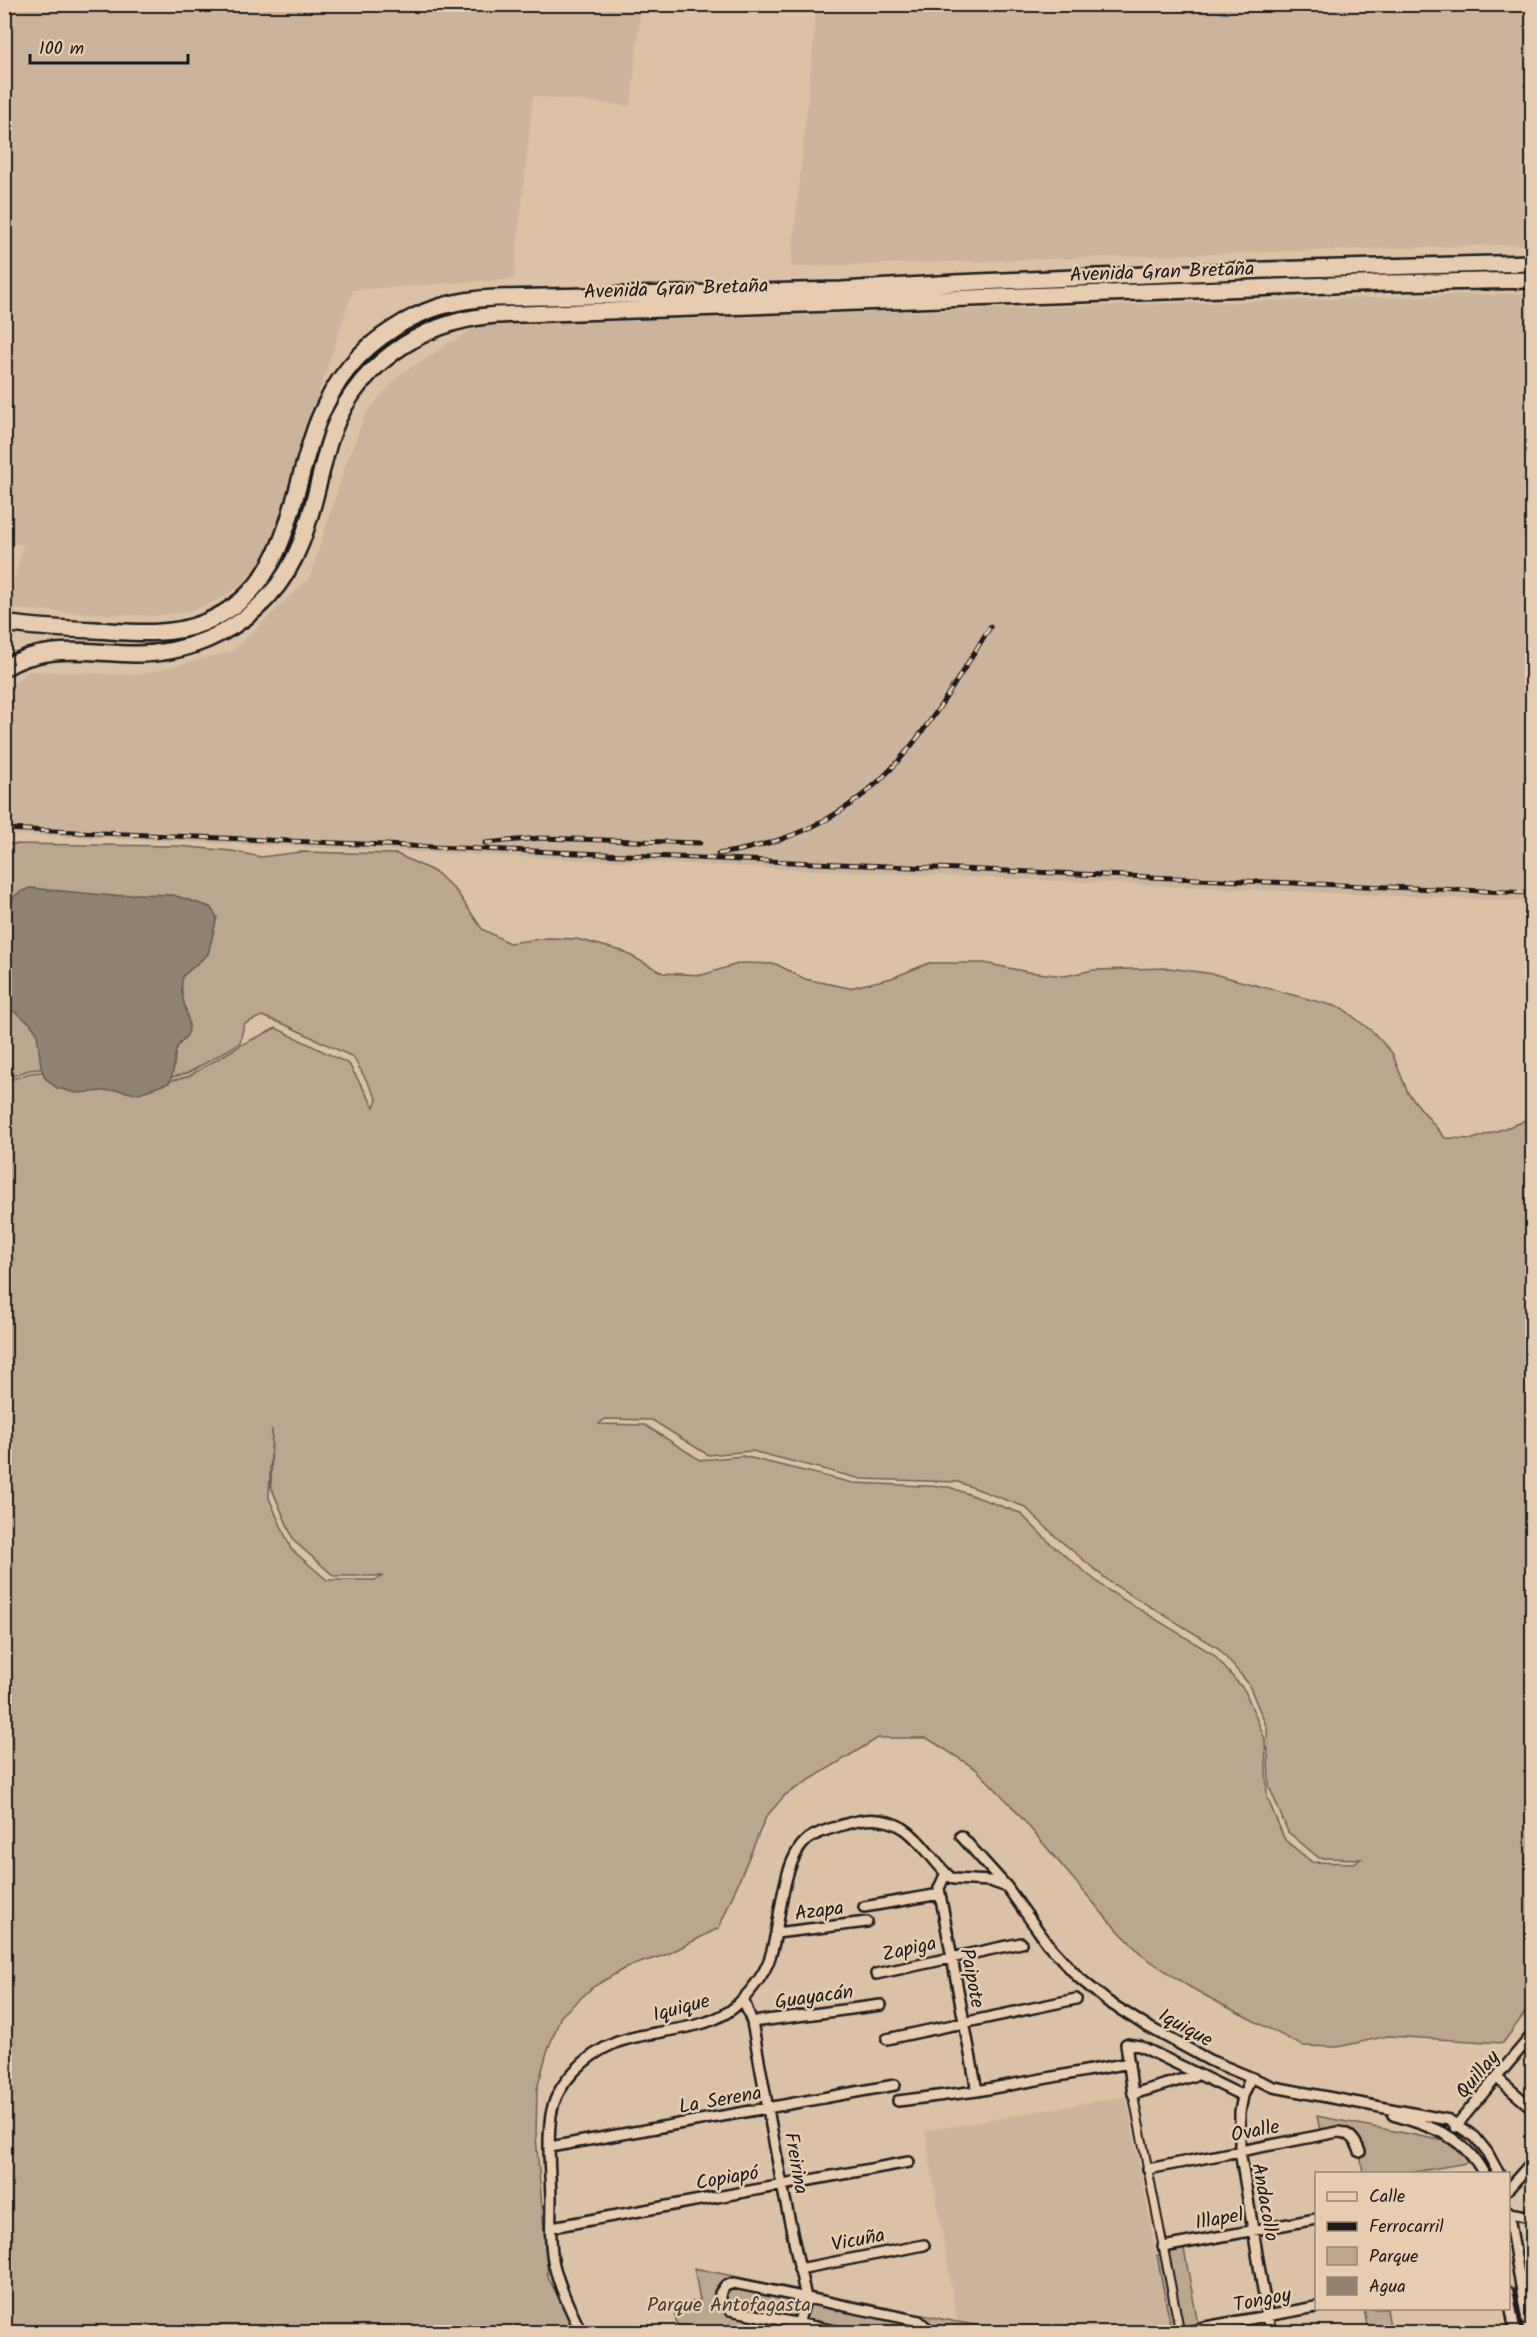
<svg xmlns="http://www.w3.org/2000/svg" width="1537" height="2337" font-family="Kalam,sans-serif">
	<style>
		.built { fill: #cbb49b }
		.green { fill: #bba68f; stroke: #6c6156; stroke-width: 1.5; fill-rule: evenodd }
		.water { fill: #928272; stroke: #635950; stroke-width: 1.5 }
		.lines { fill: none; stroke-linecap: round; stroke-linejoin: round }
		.pedestrian-casing { stroke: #1c1c1c; stroke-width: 11 }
		.minor-casing { stroke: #1c1c1c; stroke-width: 14 }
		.primary-casing { stroke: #1c1c1c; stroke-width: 20 }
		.pedestrian { stroke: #e7ccaf; stroke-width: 7 }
		.minor { stroke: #e7ccaf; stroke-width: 9 }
		.primary { stroke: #e7ccaf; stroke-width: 15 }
		.rail-casing { stroke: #1c1c1c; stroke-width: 5 }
		.rail { stroke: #e7ccaf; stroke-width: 3; stroke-dasharray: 9; stroke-linecap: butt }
		.labels { text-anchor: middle; stroke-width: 5; stroke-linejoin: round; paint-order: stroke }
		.street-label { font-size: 20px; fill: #1c1c1c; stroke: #e7ccaf }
		.park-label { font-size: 20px; fill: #443e39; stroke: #e7ccaf }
	</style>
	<rect width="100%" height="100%" fill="#dbc2a6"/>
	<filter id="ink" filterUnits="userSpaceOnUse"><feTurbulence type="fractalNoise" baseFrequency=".0167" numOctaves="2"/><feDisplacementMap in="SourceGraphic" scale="12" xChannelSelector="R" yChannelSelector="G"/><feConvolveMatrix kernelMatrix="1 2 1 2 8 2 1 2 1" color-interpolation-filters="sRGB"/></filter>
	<g filter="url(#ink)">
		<path class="built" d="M5 5H641L631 106 533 96 514 279 353 290 304 437 305 449 276 542 269 555 239 587 214 602 188 612 152 616 7 609 23 545 5 541 4 466 7 456 5 455Z
			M817 5H1532V244L791 267Z
			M1532 293V902L5 834V691L29 671 139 675 233 651 310 577 347 460 367 412 400 374 481 324Z
			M1126 2096 1171 2330 1156 2332H1021L957 2322 925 2131Z"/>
		<path class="green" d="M5 844 178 846 232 851 261 857 300 852 397 854 437 873 457 892 482 929 509 943 548 938 577 939 622 951 663 973 702 975 741 963 776 964 805 979 849 988 892 978 929 963H984L1028 972 1065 976 1093 970 1169 968 1214 974 1342 1008 1373 1032 1392 1053 1408 1093 1445 1138 1473 1139 1520 1123 1532 1115V2003L1503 2043 1388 2036 1338 2047 1303 2046 1219 2003 1188 1986 1143 1956 1108 1920 1009 1803 976 1769 927 1738H878L785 1795 766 1817 719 1928 668 1954 627 1967 593 1987 561 2016 547 2052 537 2089 536 2136 548 2277 576 2332H5L4 1082 30 1073 60 1070 143 1088 189 1076 241 1045 276 1028 349 1064 374 1107 377 1099 353 1057 286 1025 262 1016 244 1024 240 1043 188 1073 143 1085 60 1067 29 1070 5 1079ZM605 1419 652 1420 708 1455 752 1451 861 1479 958 1482 1025 1507 1056 1537 1111 1583 1217 1647 1248 1683 1267 1728 1269 1786 1288 1832 1319 1858 1361 1859 1354 1863 1312 1862 1285 1840 1267 1797 1265 1739 1245 1691 1213 1654 1106 1589 1051 1544 1020 1513 949 1487 853 1483 743 1456 700 1460 645 1425 599 1424ZM272 1429 271 1487 294 1541 334 1576H383L375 1580H327L291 1549 269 1498Z
			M1317 2116 1445 2141 1472 2162 1409 2173H1363L1360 2152 1347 2135 1322 2141Z
			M1184 2249 1198 2324 1171 2330 1157 2255Z
			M694 2268 957 2322 1021 2332H679L673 2306 700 2300Z
			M1364 2309H1387L1391 2332H1368Z"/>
		<path class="water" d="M30 888 114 896 136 894 173 895 210 907 217 917 208 954 183 976C178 995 188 1009 189 1027 189 1039 178 1041 176 1051 173 1063 175 1072 169 1083L136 1094 118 1090 76 1093 57 1088 45 1078 41 1067 37 1033 30 1023 5 1005C4 982 1 914 14 897 17 892 25 890 30 888Z"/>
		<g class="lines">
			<defs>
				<path id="pedestrian" d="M1133 2094 1180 2332
					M1178 2332 1200 2328"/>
				<path id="minor" d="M961 1836 1007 1887 1047 1943 1078 1977 1107 2001 1143 2024 1209 2060 1274 2087 1449 2120 1475 2137 1487 2152 1499 2174
					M946 1873 939 1888 940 1894 977 2091
					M864 1907 940 1894
					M776 1933 867 1922
					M876 1974 1021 1943
					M743 1999 752 2022 782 2185 806 2298 798 2324 791 2331 780 2332
					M752 2022 881 2005
					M887 2039 1076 1999
					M1197 2075 1133 2094 1126 2044 1140 2046 1243 2096
					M1497 2078 1532 2108
					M1250 2079 1243 2096 1240 2112V2151L1270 2332
					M898 2101 977 2091 1129 2063
					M1393 2115C1432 2127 1463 2135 1484 2174
					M1455 2127 1532 2035
					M550 2147 895 2085
					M1148 2169 1338 2132C1350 2132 1356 2141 1360 2152
					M1508 2189 1532 2162
					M1508 2211 1529 2332
					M1509 2213 1532 2217
					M552 2227 909 2162
					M1163 2247 1316 2219
					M799 2269 924 2245
					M1508 2292 1515 2332
					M1200 2328 1316 2307
					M581 2332C571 2311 560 2289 554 2265 549 2244 551 2219 551 2197 550 2170 547 2142 551 2115 556 2083 586 2055 615 2043 652 2028 711 2033 739 2003 752 1990 766 1973 771 1954 781 1923 781 1860 808 1839 819 1831 833 1828 846 1824 866 1818 884 1817 903 1828 922 1840 933 1862 950 1877L954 1879 990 1881 1007 1887
					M841 2332 730 2310 722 2303 720 2293 725 2286 734 2283 919 2321 926 2327 928 2332"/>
				<path id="primary" d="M4 623C35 628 65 629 95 630 131 632 169 637 203 623 293 588 288 495 319 419 334 382 359 350 393 329 424 308 459 299 496 298L842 290 955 283 1265 270 1532 263
					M4 668C45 643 89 653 133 654 183 655 234 634 268 597 308 554 313 497 329 443 351 368 420 321 496 315L1388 283 1532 280"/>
			</defs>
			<use href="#pedestrian" class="pedestrian-casing"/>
			<use href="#minor" class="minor-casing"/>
			<use href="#primary" class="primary-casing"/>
			<use href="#pedestrian" class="pedestrian"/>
			<use href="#minor" class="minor"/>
			<use href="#primary" class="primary"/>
			<defs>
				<path id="rail" d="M4 829 1532 893
					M485 843 540 838 700 843
					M718 854C870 831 916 747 990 627"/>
			</defs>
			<use href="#rail" class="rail-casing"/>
			<use href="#rail" class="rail"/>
		</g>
	</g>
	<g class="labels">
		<g class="street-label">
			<text transform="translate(1162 271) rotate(-2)" y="7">Avenida Gran Bretaña</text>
			<text transform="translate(676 288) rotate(-2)" y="7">Avenida Gran Bretaña</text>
			<text transform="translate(819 1910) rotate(-7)" y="7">Azapa</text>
			<text transform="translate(909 1948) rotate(-13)" y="7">Zapiga</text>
			<text transform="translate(973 1978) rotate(79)" y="7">Paipote</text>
			<text transform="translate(814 1996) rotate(-8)" y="7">Guayacán</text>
			<text transform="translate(681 2007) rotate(-15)" y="7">Iquique</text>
			<text transform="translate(1186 2027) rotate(29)" y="7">Iquique</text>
			<text transform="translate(1477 2074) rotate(-50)" y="7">Quillay</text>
			<text transform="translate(720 2099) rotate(-10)" y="7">La Serena</text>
			<text transform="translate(1255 2130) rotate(-11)" y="7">Ovalle</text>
			<text transform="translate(797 2163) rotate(80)" y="7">Freirina</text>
			<text transform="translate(727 2177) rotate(-10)" y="7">Copiapó</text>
			<text transform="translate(1266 2202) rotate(80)" y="7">Andacollo</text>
			<text transform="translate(1219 2218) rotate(-10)" y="7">Illapel</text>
			<text transform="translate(858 2239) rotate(-11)" y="7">Vicuña</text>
			<text transform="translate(1262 2299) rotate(-11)" y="7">Tongoy</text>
		</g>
		<g class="park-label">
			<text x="729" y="2311">Parque Antofagasta</text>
		</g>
	</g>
	<rect width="1537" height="2337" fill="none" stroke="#e7ccaf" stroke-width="24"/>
	<rect x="12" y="12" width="1513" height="2313" fill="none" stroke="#1c1c1c" stroke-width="2" filter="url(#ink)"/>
	<rect x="1315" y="2172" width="195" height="138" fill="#e7ccaf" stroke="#968674" stroke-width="1.5"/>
	<rect x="1327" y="2192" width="30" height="9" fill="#e7ccaf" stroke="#968674" stroke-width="1.5"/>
	<text x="1369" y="2202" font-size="18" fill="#1c1c1c">Calle</text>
	<rect x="1327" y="2222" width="30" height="9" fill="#1c1c1c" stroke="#968674" stroke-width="1.5"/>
	<text x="1369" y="2232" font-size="18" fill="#1c1c1c">Ferrocarril</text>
	<rect x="1327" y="2247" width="30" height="18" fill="#bba68f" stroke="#968674" stroke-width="1.5"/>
	<text x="1369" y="2262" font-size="18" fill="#1c1c1c">Parque</text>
	<rect x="1327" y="2277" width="30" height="18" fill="#928272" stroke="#968674" stroke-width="1.5"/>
	<text x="1369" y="2292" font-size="18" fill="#1c1c1c">Agua</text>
	<path d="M30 54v9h158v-9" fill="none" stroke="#1c1c1c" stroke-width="3"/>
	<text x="39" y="54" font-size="18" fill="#1c1c1c" stroke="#e7ccaf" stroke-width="4.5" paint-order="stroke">100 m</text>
</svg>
